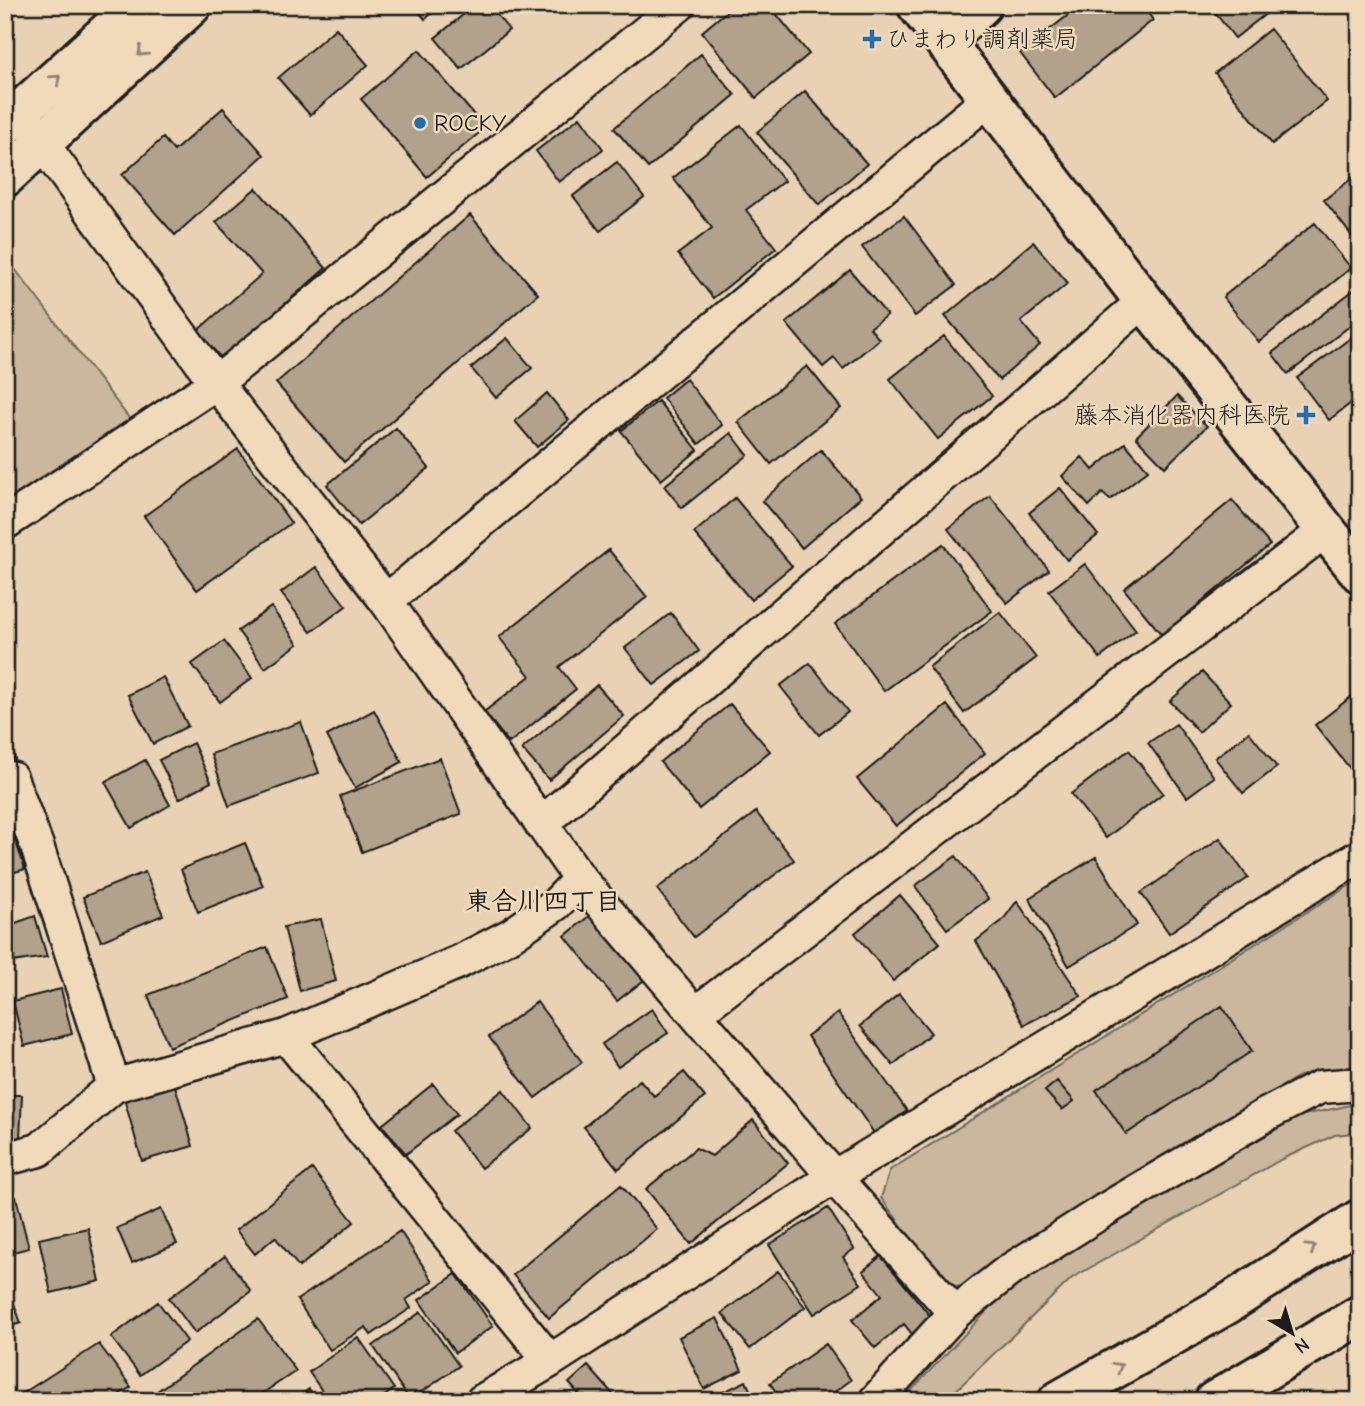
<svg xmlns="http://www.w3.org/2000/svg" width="1365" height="1406" font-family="'Comic Neue','Klee One',sans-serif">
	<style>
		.green { fill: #cab79d; stroke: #736a5c; stroke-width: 2 }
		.building { fill: #b2a28b; stroke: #1c1c1c; stroke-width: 2 }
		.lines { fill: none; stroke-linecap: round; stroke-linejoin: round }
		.minor-casing { stroke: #1c1c1c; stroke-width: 37 }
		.tertiary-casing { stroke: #1c1c1c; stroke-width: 44 }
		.motorway-casing { stroke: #1c1c1c; stroke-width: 44 }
		.minor { stroke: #f0dab9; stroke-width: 32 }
		.tertiary { stroke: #f0dab9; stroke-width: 38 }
		.motorway { stroke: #f0dab9; stroke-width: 38 }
		.oneway { stroke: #918472 }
		.poi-dot { fill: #1f6fb2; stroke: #f0dab9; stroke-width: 2.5 }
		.labels { text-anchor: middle; stroke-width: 5; stroke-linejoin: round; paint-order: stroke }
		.poi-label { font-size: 24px; fill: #1c1c1c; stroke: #f0dab9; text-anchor: start }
		.neighbourhood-label { font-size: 26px; font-weight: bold; fill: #1c1c1c; stroke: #f0dab9 }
	</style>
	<rect width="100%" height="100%" fill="#e8d2b3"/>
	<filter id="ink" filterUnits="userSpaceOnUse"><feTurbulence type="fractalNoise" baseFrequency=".0143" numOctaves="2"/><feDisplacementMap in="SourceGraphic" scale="14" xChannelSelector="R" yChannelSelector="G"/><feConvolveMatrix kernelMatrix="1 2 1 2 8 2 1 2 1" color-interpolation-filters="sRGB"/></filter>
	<g filter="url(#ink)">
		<path class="green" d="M5 256 135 426 5 513Z
			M1360 879V1068L1299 1076 1002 1257 973 1289 946 1284 881 1198 890 1170Z
			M1360 1103V1132L1335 1135 1282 1159 1072 1278 945 1401H901L1004 1293 1051 1261 1299 1116Z"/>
		<path class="building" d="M413 5H442L425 19Z
			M475 5H489L509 30 461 69 435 38Z
			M734 5H769L809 54 756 98 702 32Z
			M1081 5H1142L1153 20 1055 98 1020 53Z
			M1209 5H1277L1235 38Z
			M336 28 368 65 310 115 278 78Z
			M1270 29 1327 101 1272 144 1215 73Z
			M419 50 485 128 427 177 361 99Z
			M701 54 735 95 648 168 614 128Z
			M805 91 867 164 819 205 757 132Z
			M223 108 264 155 175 235 122 175 163 138 174 151Z
			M580 117 603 149 559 182 536 151Z
			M741 125 784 181 746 210 776 248 713 298 678 254 712 228 673 178Z
			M617 162 644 197 600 231 573 196Z
			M1360 172V230L1352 236 1324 200Z
			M256 188 326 268 222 359 197 331 262 274 216 222Z
			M470 215 538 294 344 462 276 383Z
			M904 216 956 285 915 316 862 247Z
			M1315 223 1351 268 1259 342 1223 297Z
			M1033 242 1068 283 1021 322 1040 345 999 380 945 316Z
			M850 270 887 315 870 328 879 339 843 369 834 358 823 367 786 323Z
			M1359 286 1360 318 1288 374 1272 353Z
			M1360 331V396L1329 420 1297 378Z
			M944 336 992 396 938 439 890 379Z
			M507 338 532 368 496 398 471 368Z
			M807 366 841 408 771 464 738 422Z
			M686 379 722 425 699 444 663 398Z
			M547 393 569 420 537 447 515 421Z
			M1177 396 1207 426 1165 467 1136 437Z
			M658 401 698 450 661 480 621 431Z
			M396 428 429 468 359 525 327 485Z
			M731 433 748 455 682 508 664 486Z
			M1125 443 1148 470 1110 500 1102 493 1089 506 1062 476 1082 457 1093 470Z
			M238 449 291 523 197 590 144 516Z
			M821 450 861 497 802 548 762 501Z
			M1060 488 1098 535 1067 560 1029 513Z
			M990 496 1049 570 1007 603 948 529Z
			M735 498 792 566 751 600 694 533Z
			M1232 500 1270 545 1162 635 1124 589Z
			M943 544 992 611 884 691 835 624Z
			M609 550 647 597 559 667 576 689 509 743 484 712 530 676 499 637Z
			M1085 564 1136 630 1100 658 1049 591Z
			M316 567 346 606 311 632 281 593Z
			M271 607 298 644 265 668 238 631Z
			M1000 612 1036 658 964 713 929 667Z
			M671 613 699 651 654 685 625 648Z
			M224 641 252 678 220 702 192 664Z
			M810 663 848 712 819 735 780 686Z
			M1202 672 1231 703 1199 732 1170 701Z
			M163 677 188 726 153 744 128 695Z
			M597 685 624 716 549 780 522 749Z
			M1360 690V781L1315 725Z
			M730 704 770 751 699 809 660 762Z
			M947 705 985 753 896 826 857 779Z
			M374 710 402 762 355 788 327 736Z
			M5 721 15 759 5 758Z
			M301 722 319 773 229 806 211 754Z
			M1176 724 1214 777 1187 797 1148 743Z
			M1249 732 1277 767 1243 793 1215 758Z
			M193 743 211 782 179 799 159 760Z
			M1129 750 1163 793 1106 838 1071 794Z
			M440 758 461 814 362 852 340 796Z
			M145 760 170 805 131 828 105 782Z
			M756 812 794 860 694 937 657 889Z
			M9 821 25 869 5 875V822Z
			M1220 838 1248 878 1169 933 1141 893Z
			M245 843 263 886 198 912 181 869Z
			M956 856 988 899 947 929 915 886Z
			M1096 857 1137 925 1069 966 1029 898Z
			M145 872 163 915 101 941 83 897Z
			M900 895 940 943 893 981 855 933Z
			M1017 901 1081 996 1024 1025 976 941 1002 921Z
			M5 910 10 925 35 916 47 957 5 963Z
			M595 911 648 977 617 1001 565 936Z
			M321 919 336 981 300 991 284 927Z
			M267 947 288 999 169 1047 148 995Z
			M61 989 72 1034 24 1046 13 1001Z
			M899 994 931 1033 893 1065 860 1026Z
			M537 1002 582 1062 535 1098 489 1037Z
			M1222 1006 1252 1051 1126 1134 1096 1090Z
			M652 1009 668 1033 618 1067 602 1044Z
			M838 1013 907 1111 874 1133 807 1036Z
			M684 1072 705 1097 618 1169 584 1127 640 1080 654 1096Z
			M173 1079 193 1146 142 1161 123 1095Z
			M1057 1081 1074 1101 1062 1110 1045 1091Z
			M433 1084 457 1114 406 1154 382 1125Z
			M503 1090 532 1128 481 1168 451 1131Z
			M5 1095H22L20 1138 5 1137Z
			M753 1120 788 1163 691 1244 646 1189 696 1148 712 1156Z
			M312 1169 354 1222 299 1267 275 1237 255 1254 236 1230Z
			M621 1185 657 1229 549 1318 513 1275Z
			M16 1197 29 1248 5 1254V1199Z
			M828 1208 854 1249 843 1257 861 1284 814 1314 769 1245Z
			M161 1209 177 1244 132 1263 117 1228Z
			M88 1228 100 1281 51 1293 39 1239Z
			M400 1231 433 1281 406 1300 411 1308 371 1335 366 1327 330 1350 297 1300Z
			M225 1256 251 1291 195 1333 169 1298Z
			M881 1256 932 1318 912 1334 904 1324 875 1348 852 1320 882 1295 863 1271Z
			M778 1271 805 1307 750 1349 722 1313Z
			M456 1274 493 1326 455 1353 419 1300Z
			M5 1279 21 1323 5 1328Z
			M158 1302 187 1341 140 1375 111 1337Z
			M421 1312 459 1366 410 1400 373 1346Z
			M717 1318 742 1370 704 1389 679 1337Z
			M258 1319 296 1371 251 1401H163L156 1392Z
			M358 1337 394 1389 378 1401H329L309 1372Z
			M99 1344 131 1387 109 1401H11Z
			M826 1344 851 1380 822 1401H782L770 1383Z
			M588 1366 619 1401H585L569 1383Z
			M746 1381 755 1401H710L709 1399Z
			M309 1389 318 1401H294Z"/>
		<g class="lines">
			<defs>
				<path id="minor" d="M29 125 216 383 386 601 580 879 834 1177 955 1313
					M5 523 216 383 679 5
					M386 601 989 99
					M5 777 11 778 37 846 114 1086
					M541 824 1144 301
					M696 1013 1326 530
					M286 1036 550 1361
					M5 1159 39 1150 114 1086 286 1036 459 962 511 935 556 904 580 879
					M482 1401 550 1361 834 1177 1360 856
					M875 1401 955 1313 1007 1272 1103 1211 1267 1114 1320 1087 1360 1084"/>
				<path id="tertiary" d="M917 5 1144 301 1360 573
					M944 41 982 5
					M5 125 137 5
					M5 177 192 5"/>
				<path id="motorway" d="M1058 1401 1226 1305 1360 1219
					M1214 1401 1360 1315"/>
			</defs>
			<use href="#minor" class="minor-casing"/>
			<use href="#tertiary" class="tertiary-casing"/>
			<use href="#motorway" class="motorway-casing"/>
			<use href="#minor" class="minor"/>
			<use href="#tertiary" class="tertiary"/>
			<use href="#motorway" class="motorway"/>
		</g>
		<defs><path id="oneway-chevron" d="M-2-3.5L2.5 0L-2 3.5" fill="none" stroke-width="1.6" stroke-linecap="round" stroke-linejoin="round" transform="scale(1.75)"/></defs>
		<g class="oneway">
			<use href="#oneway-chevron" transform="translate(142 52) rotate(137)"/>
			<use href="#oneway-chevron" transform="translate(56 79) rotate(-42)"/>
			<use href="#oneway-chevron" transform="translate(1311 1248) rotate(-34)"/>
			<use href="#oneway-chevron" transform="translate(1118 1367) rotate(-30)"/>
		</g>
	</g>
	<g class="poi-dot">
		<path d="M868.5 28.5h7v7h7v7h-7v7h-7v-7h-7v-7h7z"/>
		<circle cx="420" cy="123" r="7"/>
		<path d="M1302.5 404.5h7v7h7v7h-7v7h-7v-7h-7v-7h7z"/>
	</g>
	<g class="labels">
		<g class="poi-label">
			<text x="886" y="47">ひまわり調剤薬局</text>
			<text x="434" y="131">ROCKY</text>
			<text x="1290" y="423" text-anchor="end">藤本消化器内科医院</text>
		</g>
		<g class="neighbourhood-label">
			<text x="543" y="910">東合川四丁目</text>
		</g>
	</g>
	<rect width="1365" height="1406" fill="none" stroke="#f0dab9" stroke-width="28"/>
	<rect x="14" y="14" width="1337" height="1378" fill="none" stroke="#1c1c1c" stroke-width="2.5" filter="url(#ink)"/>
	<g transform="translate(1292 1333) rotate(142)" stroke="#f0dab9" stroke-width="5" paint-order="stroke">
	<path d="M0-5L12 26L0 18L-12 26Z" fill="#1c1c1c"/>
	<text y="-10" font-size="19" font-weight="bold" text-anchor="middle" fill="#1c1c1c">N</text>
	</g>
</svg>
